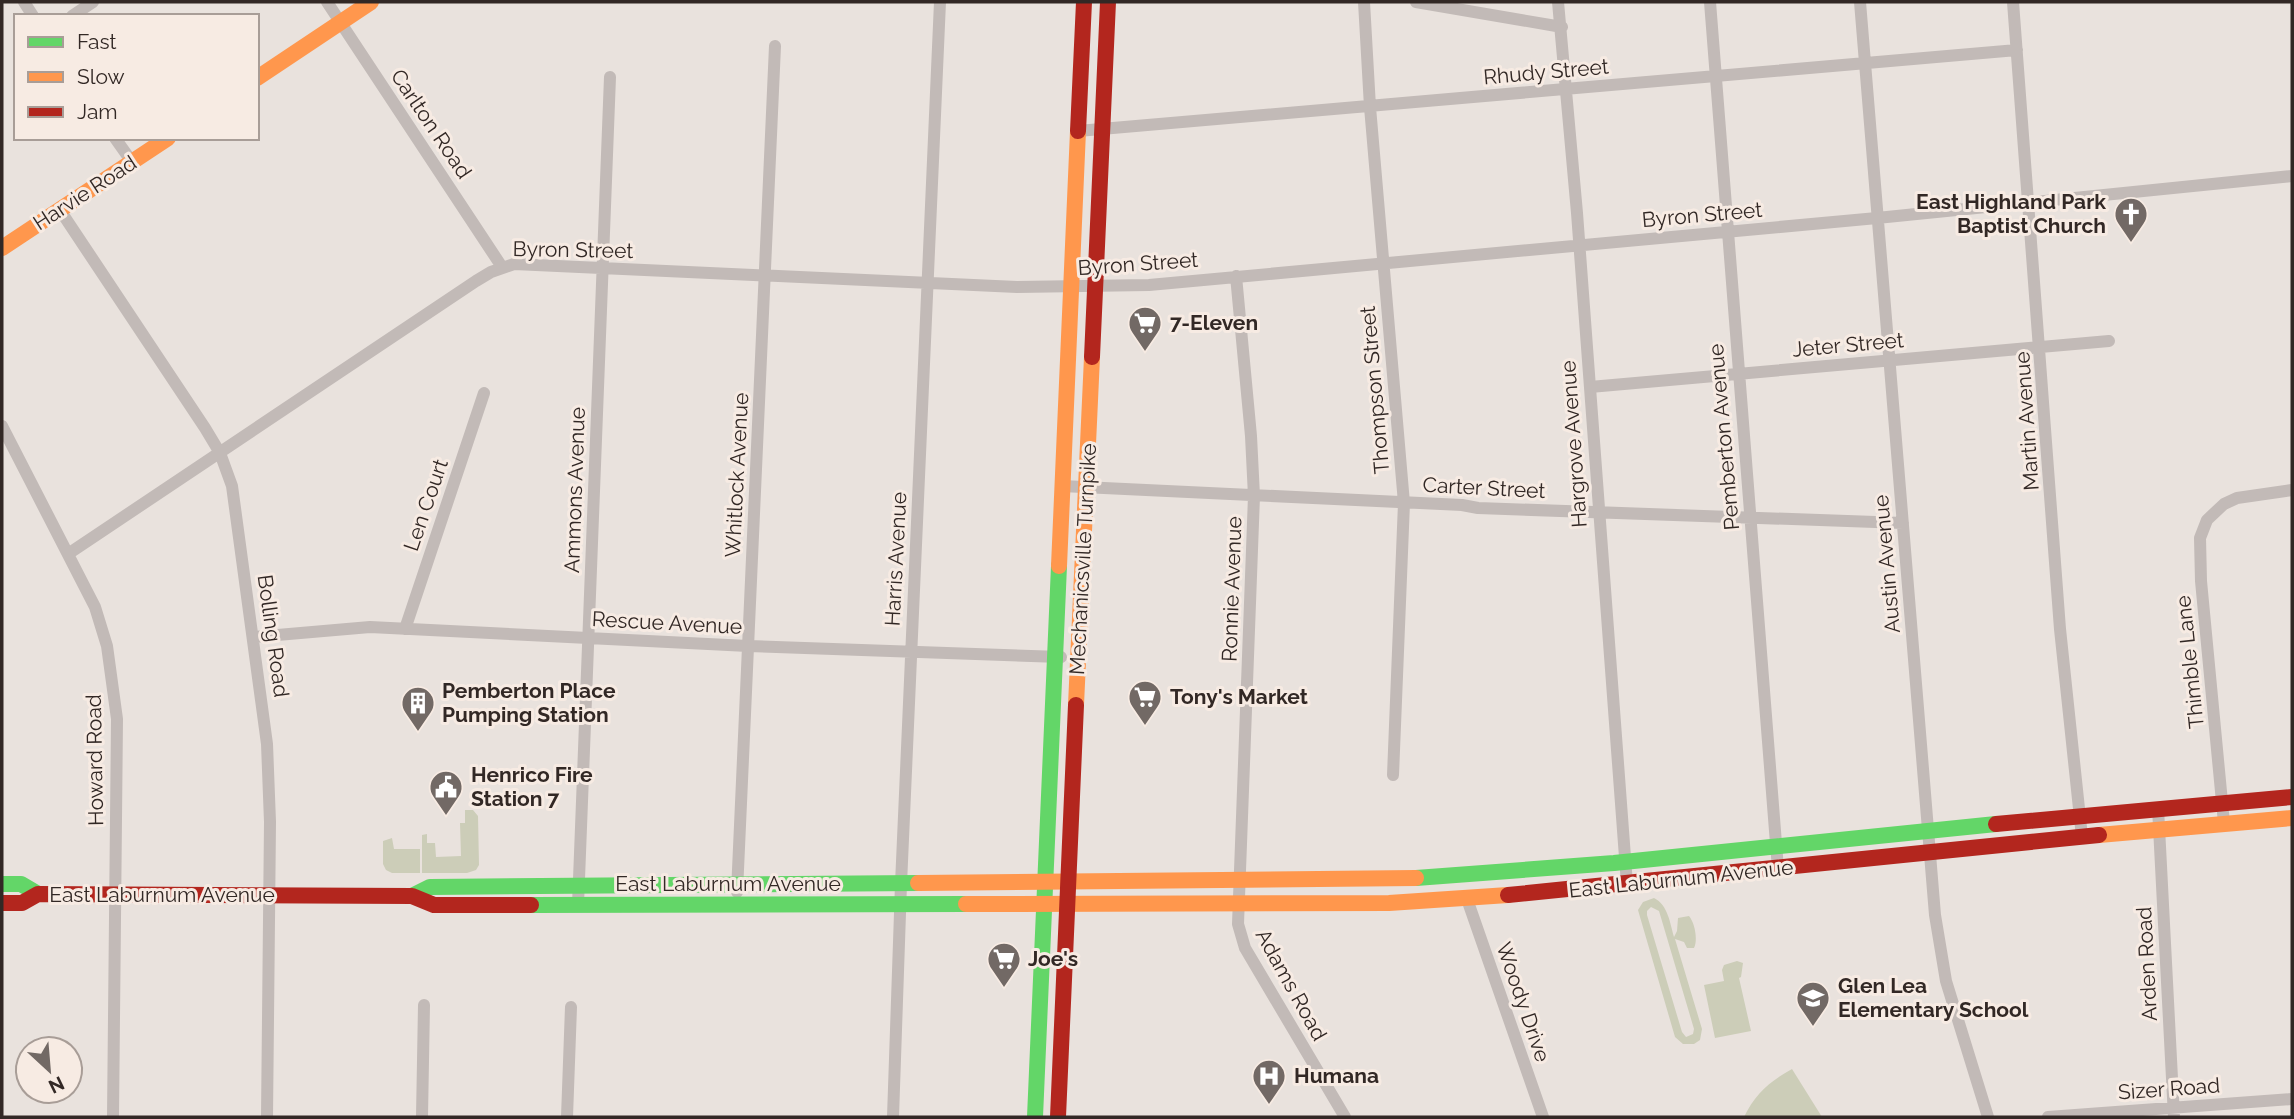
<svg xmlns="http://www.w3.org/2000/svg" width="2294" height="1119" font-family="Raleway,sans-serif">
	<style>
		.green { fill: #cccdb8; fill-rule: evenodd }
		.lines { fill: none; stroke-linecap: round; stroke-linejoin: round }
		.street { stroke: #c2bab7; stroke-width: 12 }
		.fast { stroke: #63d668; stroke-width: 16 }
		.slow { stroke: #ff974d; stroke-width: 16 }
		.jam { stroke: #b3261e; stroke-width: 16 }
		.labels { text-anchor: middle; stroke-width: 6; stroke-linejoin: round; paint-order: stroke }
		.street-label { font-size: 21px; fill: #322825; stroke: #f7ebe3 }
		.poi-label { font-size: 21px; font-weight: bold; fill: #322825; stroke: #f7ebe3; text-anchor: start }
	</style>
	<rect width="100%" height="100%" fill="#e9e2dd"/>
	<path class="green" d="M465 810H473L478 816 479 865 476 870 467 873H422V835L427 834V843H435L436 857 461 856 460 823H465Z
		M392 838 394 849H420V873H392L386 870 383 864V841Z
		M1654 898C1668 905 1670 923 1674 937L1677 931 1678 918 1689 916C1695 923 1698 940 1694 948H1687L1684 942 1675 939 1702 1029 1700 1040 1694 1044H1683L1675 1037 1640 917 1638 910 1643 902ZM1651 907 1659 911 1694 1029 1693 1034 1686 1037 1682 1032 1647 915V911Z
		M1737 961 1743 963 1741 977 1739 978 1751 1031 1715 1038 1704 985 1724 981 1722 970 1724 965Z
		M1792 1069 1822 1117H1744C1755 1094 1770 1081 1792 1069Z"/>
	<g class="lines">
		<path class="street" d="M24 2 33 16
			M327 2 502 267
			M1364 2 1370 107 1404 503 1393 775
			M1416 2 1562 27
			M1558 2 1577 213 1627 884
			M1710 2 1778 869
			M1860 2 1935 915 1946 981 1988 1117
			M2013 2 2060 629 2082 837
			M72 16 93 2
			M1078 131 2017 50
			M115 138 132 162
			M60 210 205 428 220 453 232 486 267 744 270 822 267 1117
			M1236 276 1251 436 1254 496 1238 924 1245 948 1345 1117
			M1590 387 2109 341
			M2 426 95 607 107 646 117 719 113 1117
			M1062 486 1462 505 1478 508 1903 523
			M68 554 476 281 491 272 514 264 1017 287 1149 285 1877 218 2292 176
			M405 629 484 393
			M254 637 370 627 748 646 1061 657
			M2158 808 2174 1117
			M2224 823 2201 581 2200 538 2207 520 2224 504 2237 498 2292 490
			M737 892 775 46
			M1467 899 1543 1117
			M578 905 610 77
			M422 1117 424 1005
			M567 1117 571 1007
			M893 1117 901 884 940 2
			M2048 1117 2292 1099"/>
		<path class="fast" d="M1416 878 1614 863 1996 824
			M2 884H21L38 894
			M412 896 430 887 918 883
			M531 905 966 904
			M1035 1117 1059 566"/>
		<path class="slow" d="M257 78 371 2
			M2 248 168 138
			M1059 566 1078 131
			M1076 705 1092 357
			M2099 835 2292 818
			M918 883 1416 878
			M966 904 1389 903 1508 895"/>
		<path class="jam" d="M1078 131 1084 2
			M1092 357 1108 2
			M1996 824 2292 797
			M1508 895 2099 835
			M2 903H22L38 894 412 896 434 905H531
			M1058 1117 1076 705"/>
	</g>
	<defs>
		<symbol id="church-pin" viewBox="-11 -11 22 30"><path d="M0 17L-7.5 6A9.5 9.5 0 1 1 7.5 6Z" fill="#726965" stroke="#f7ebe3"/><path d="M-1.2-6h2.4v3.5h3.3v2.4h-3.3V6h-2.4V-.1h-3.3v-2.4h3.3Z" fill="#fff"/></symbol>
		<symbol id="supermarket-pin" viewBox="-11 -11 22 30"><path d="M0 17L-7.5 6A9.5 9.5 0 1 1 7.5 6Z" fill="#726965" stroke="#f7ebe3"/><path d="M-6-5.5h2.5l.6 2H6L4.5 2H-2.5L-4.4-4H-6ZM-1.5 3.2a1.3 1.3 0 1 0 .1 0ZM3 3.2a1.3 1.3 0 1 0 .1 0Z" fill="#fff"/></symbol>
		<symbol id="building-pin" viewBox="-11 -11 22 30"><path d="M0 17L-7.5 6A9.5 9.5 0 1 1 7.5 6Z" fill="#726965" stroke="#f7ebe3"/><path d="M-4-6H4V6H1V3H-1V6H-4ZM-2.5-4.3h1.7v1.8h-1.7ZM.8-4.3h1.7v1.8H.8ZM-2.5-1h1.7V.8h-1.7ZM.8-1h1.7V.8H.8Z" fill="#fff"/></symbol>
		<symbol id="civic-pin" viewBox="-11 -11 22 30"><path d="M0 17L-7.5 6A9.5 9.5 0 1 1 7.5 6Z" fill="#726965" stroke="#f7ebe3"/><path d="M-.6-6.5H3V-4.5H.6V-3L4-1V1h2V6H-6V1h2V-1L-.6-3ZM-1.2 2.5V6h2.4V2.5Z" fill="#fff"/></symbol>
		<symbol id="school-pin" viewBox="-11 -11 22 30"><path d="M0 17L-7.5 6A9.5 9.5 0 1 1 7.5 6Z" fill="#726965" stroke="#f7ebe3"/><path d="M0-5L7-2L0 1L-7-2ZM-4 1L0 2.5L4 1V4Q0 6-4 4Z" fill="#fff"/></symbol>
		<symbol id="hospital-pin" viewBox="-11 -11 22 30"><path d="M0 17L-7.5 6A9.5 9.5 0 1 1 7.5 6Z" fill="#726965" stroke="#f7ebe3"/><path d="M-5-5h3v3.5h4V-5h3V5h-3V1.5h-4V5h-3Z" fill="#fff"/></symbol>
	</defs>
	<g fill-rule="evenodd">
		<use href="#church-pin" x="2112" y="195" width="38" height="52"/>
		<use href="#supermarket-pin" x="1126" y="304" width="38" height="52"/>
		<use href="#supermarket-pin" x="1126" y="678" width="38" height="52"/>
		<use href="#building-pin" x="399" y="684" width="38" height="52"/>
		<use href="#civic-pin" x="427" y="768" width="38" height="52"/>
		<use href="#supermarket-pin" x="985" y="940" width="38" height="52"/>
		<use href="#school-pin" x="1794" y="979" width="38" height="52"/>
		<use href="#hospital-pin" x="1250" y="1057" width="38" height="52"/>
	</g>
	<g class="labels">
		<g class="street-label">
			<text transform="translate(1546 72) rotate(-5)" y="7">Rhudy Street</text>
			<text transform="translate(431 124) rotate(56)" y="7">Carlton Road</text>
			<text transform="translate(85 193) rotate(-33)" y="7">Harvie Road</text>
			<text transform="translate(1702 215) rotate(-5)" y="7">Byron Street</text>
			<text transform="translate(573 250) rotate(1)" y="7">Byron Street</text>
			<text transform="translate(1138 264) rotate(-4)" y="7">Byron Street</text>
			<text transform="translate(1848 345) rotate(-5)" y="7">Jeter Street</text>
			<text transform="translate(1375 390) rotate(-95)" y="7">Thompson Street</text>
			<text transform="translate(2027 421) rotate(-94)" y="7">Martin Avenue</text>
			<text transform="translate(1724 437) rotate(-95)" y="7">Pemberton Avenue</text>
			<text transform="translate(1574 444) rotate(-94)" y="7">Hargrove Avenue</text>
			<text transform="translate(737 475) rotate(-87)" y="7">Whitlock Avenue</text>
			<text transform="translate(1484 488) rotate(3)" y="7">Carter Street</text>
			<text transform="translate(575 490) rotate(-88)" y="7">Ammons Avenue</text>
			<text transform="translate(426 505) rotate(-71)" y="7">Len Court</text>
			<text transform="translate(896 559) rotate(-87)" y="7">Harris Avenue</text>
			<text transform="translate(1083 559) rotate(-87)" y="7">Mechanicsville Turnpike</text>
			<text transform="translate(1887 564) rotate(-95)" y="7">Austin Avenue</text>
			<text transform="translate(1232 589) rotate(-88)" y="7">Ronnie Avenue</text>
			<text transform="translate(667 623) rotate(3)" y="7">Rescue Avenue</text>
			<text transform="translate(273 636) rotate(82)" y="7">Bolling Road</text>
			<text transform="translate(2190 662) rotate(-96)" y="7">Thimble Lane</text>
			<text transform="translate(95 760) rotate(-91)" y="7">Howard Road</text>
			<text transform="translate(1681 879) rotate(-6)" y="7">East Laburnum Avenue</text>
			<text x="728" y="891">East Laburnum Avenue</text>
			<text x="162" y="902">East Laburnum Avenue</text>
			<text transform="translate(2147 964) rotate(-93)" y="7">Arden Road</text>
			<text transform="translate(1291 985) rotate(61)" y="7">Adams Road</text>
			<text transform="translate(1523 1002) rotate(71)" y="7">Woody Drive</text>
			<text transform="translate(2169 1089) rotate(-4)" y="7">Sizer Road</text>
		</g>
		<g class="poi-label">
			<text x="2106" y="209" text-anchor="end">East Highland Park<tspan x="2106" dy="24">Baptist Church</tspan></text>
			<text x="1170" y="330">7-Eleven</text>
			<text x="442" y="698">Pemberton Place<tspan x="442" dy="24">Pumping Station</tspan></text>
			<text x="1170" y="704">Tony's Market</text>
			<text x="471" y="782">Henrico Fire<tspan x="471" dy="24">Station 7</tspan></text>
			<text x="1028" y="966">Joe's</text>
			<text x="1838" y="993">Glen Lea<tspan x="1838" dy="24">Elementary School</tspan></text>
			<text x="1294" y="1083">Humana</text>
		</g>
	</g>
	<rect width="2294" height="1119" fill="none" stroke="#322825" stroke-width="7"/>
	<rect x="14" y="14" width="245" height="126" fill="#f7ebe3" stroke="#a89d97" stroke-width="2"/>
	<rect x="28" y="37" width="35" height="10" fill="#63d668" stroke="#a89d97" stroke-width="2"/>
	<text x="77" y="49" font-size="21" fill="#322825">Fast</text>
	<rect x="28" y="72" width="35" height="10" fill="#ff974d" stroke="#a89d97" stroke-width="2"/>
	<text x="77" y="84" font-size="21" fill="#322825">Slow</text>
	<rect x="28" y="107" width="35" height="10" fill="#b3261e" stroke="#a89d97" stroke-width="2"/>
	<text x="77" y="119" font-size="21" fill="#322825">Jam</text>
	<g transform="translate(49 1070) rotate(154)"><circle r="33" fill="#f7ebe3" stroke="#a89d97" stroke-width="2"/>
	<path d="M0-5L12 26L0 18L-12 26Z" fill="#726965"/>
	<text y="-10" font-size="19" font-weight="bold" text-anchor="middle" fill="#322825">N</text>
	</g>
</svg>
